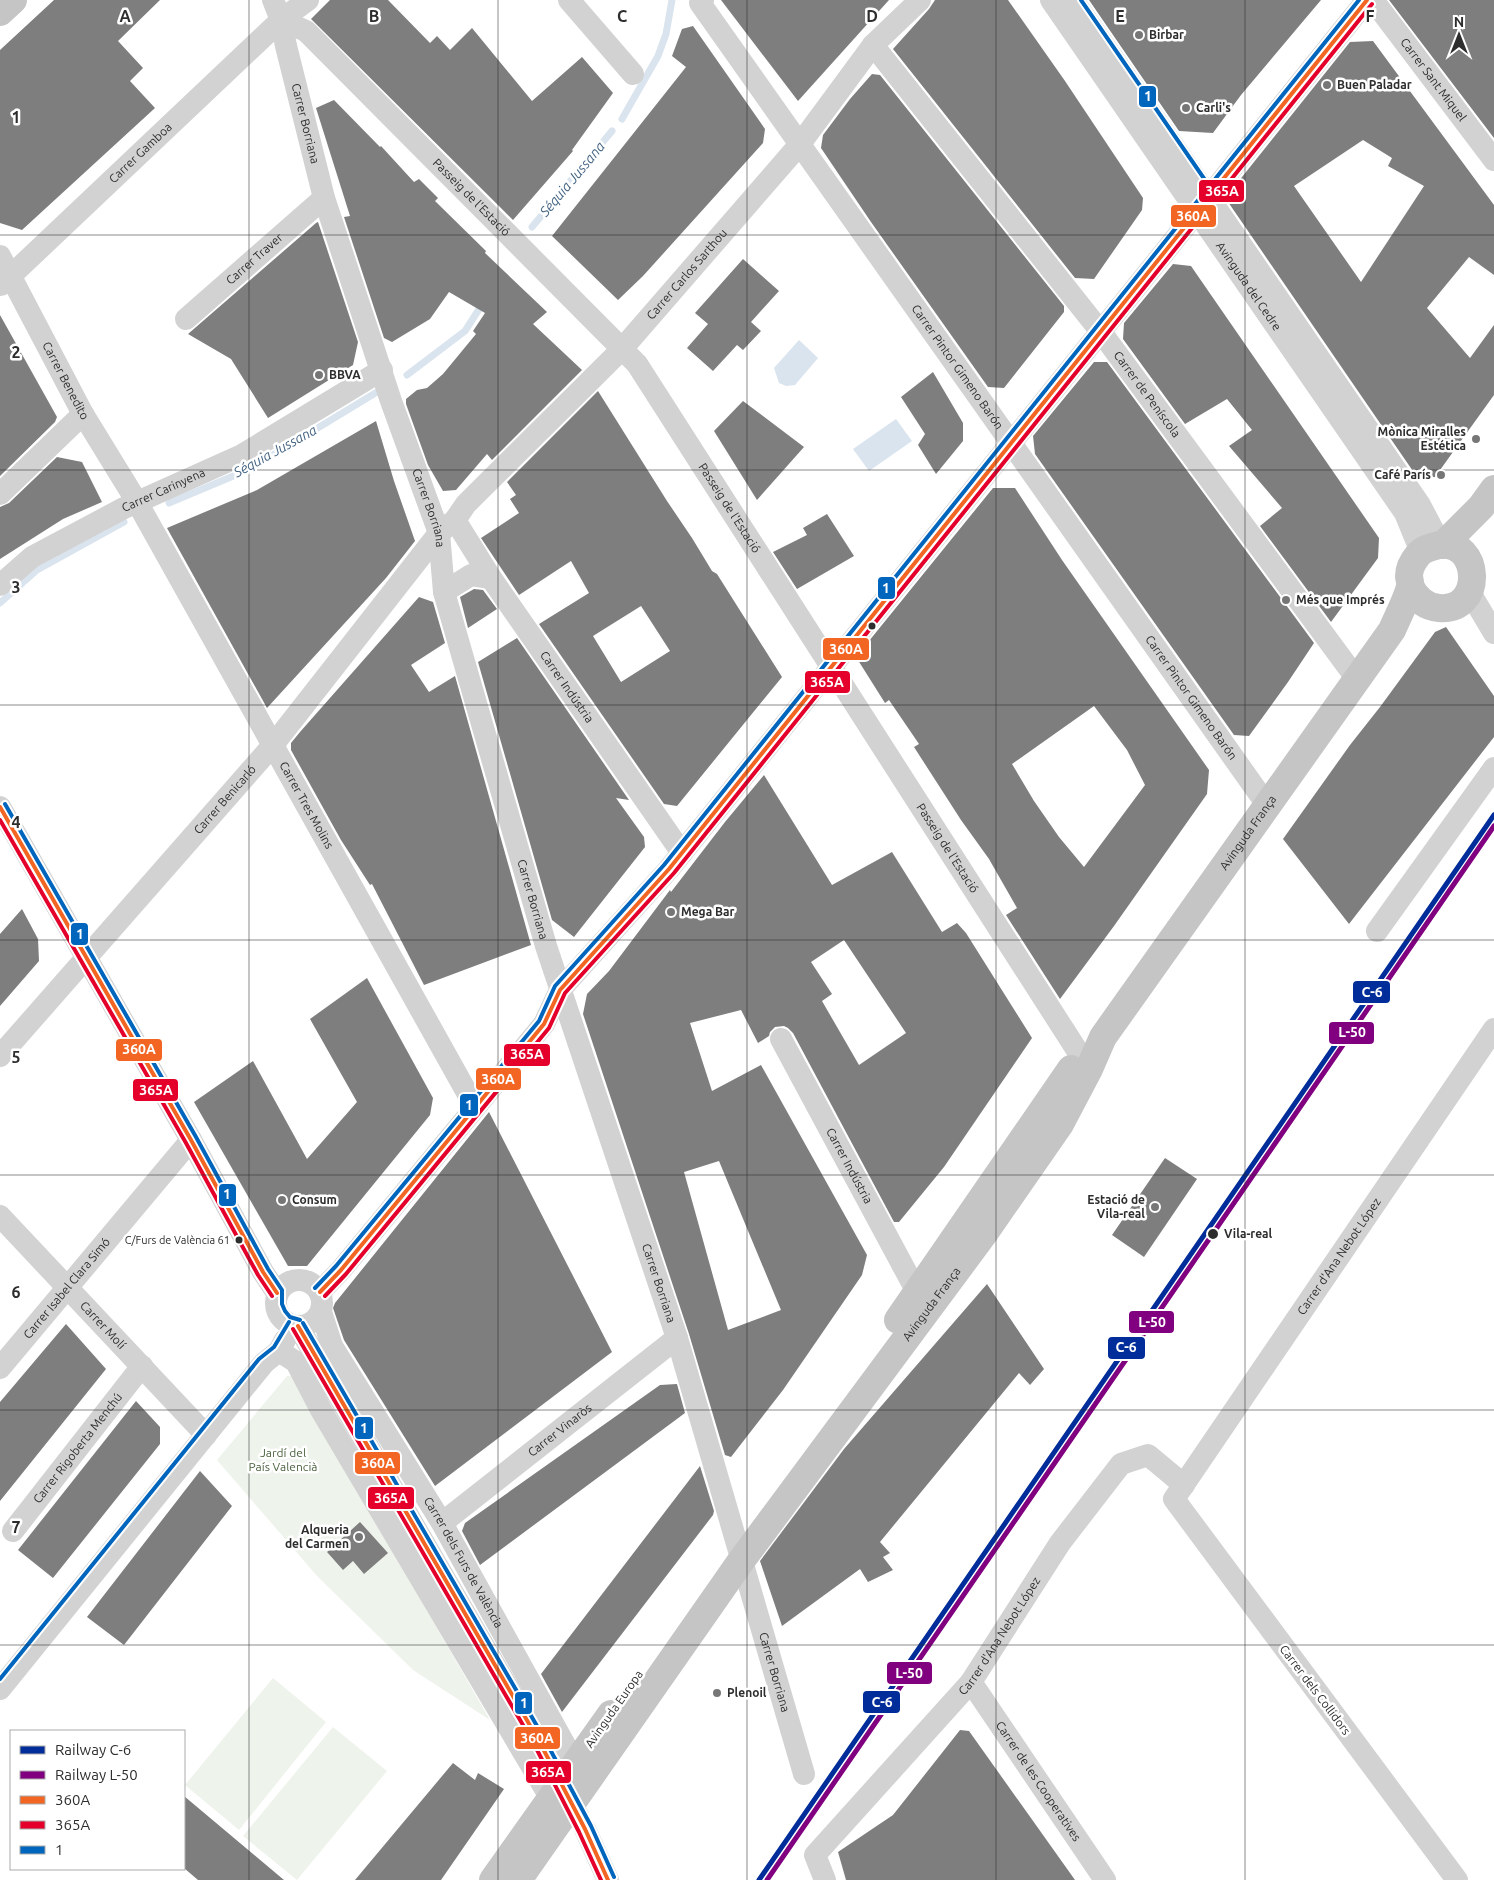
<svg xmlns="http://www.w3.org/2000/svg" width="1494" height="1880" font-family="Ubuntu,sans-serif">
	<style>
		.green { fill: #eef3ec }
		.water { fill: #dae4ee }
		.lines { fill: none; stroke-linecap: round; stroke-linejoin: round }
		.stream { stroke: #dae4ee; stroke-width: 7 }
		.building { fill: #7e7e7e; fill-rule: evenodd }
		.minor-tunnel { stroke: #d5d5d5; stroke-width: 22; stroke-dasharray: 22 11; stroke-linecap: butt }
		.minor { stroke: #d2d2d2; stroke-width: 22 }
		.major { stroke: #c5c5c5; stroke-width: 28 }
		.bus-1-casing { stroke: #fff; stroke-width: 8 }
		.bus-2-casing { stroke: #fff; stroke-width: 8 }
		.bus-3-casing { stroke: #fff; stroke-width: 8 }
		.bus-1 { stroke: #f26522; stroke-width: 4 }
		.bus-2 { stroke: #e4002b; stroke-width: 4 }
		.bus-3 { stroke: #0065bd; stroke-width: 4 }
		.rail-1-casing { stroke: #fff; stroke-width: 9 }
		.rail-2-casing { stroke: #fff; stroke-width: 9 }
		.rail-1 { stroke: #002d9a; stroke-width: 5 }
		.rail-2 { stroke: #800080; stroke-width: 5 }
		.grid { fill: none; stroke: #2d2d2d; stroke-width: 1; stroke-opacity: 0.55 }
		.poi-dot { fill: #767676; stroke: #fff; stroke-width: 2 }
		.bus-dot { fill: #2d2d2d; stroke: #fff; stroke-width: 2 }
		.labels { text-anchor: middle; stroke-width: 5; stroke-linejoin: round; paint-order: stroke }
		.bus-label { font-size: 11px; fill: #2d2d2d; stroke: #fff; text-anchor: end }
		.poi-label { font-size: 12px; font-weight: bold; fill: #2d2d2d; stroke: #fff; text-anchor: start }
		.street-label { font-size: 12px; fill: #2d2d2d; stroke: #fff }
		.stop-label { font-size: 12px; font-weight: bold; fill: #2d2d2d; stroke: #fff; text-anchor: start }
		.park-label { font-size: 12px; fill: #4c6340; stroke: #fff }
		.water-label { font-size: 14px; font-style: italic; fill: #456584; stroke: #fff }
		.grid-label { font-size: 16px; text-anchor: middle; font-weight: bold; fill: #2d2d2d; stroke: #fff; stroke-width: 5; stroke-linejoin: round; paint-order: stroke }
		.line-badge { stroke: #fff; stroke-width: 2 }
		.badge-label { font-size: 14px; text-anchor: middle; font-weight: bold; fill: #fff }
	</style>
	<rect width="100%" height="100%" fill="#fff"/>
	<path class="green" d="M287 1376H292L490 1720 413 1670 317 1576 217 1460Z
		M273 1678 326 1722 239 1830 185 1785Z
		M333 1727 387 1771 297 1880 243 1836Z"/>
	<path class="water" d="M799 340 818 358 795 385 786 386 779 383 774 368Z
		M896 419 912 441 869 471 853 449Z"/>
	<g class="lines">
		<path class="stream" d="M622 119 658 56 666 34 672 0
			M532 227 612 131
			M407 375 465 331 483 303
			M169 503 250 469 377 392
			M0 603 37 570 124 522"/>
	</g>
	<path class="building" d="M54 0H160L118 41 143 68 130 81 155 108 22 230 0 223V50Z
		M330 0H388L430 43 437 36 450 50 472 28 532 101 582 57 613 93 572 150 573 151 513 220 311 19Z
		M721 0H889L798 101Z
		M935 0H1008L1065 81 1143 198 1142 210 1094 279 1075 278 893 49 929 9Z
		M1089 0H1321L1241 95 1213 133 1179 131Z
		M1389 0H1494V138Z
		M693 26 765 129 763 143 643 276 618 300 552 236 686 67 672 56 682 29Z
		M1373 41 1494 205V275L1469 257 1427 308 1470 358 1494 325V395L1435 477H1417L1226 199V197L1350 42ZM1363 140 1392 158 1388 166 1424 186 1361 282 1294 186Z
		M872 74 880 75 1064 306V312L1004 388 988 387 871 222 821 148 823 135 850 99Z
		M334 100 380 147 381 146 414 182 419 179 438 198 435 201 486 251 485 253 547 312 533 324 582 370 492 460 487 454 456 490 443 491 428 465 406 404V399L417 390 427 388 443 374 476 334 473 331 485 313 449 292 430 319 392 342 384 338 344 217 350 216 316 108Z
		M318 222 358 342 353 365 268 418 231 359 188 334 316 223Z
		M743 259 779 291 751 322 761 331 743 350 737 345 713 371 687 348 708 324 695 313Z
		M1173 264 1191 266 1379 538 1378 558 1331 622 1260 526 1282 508 1229 446 1252 430 1227 399 1185 424 1123 339 1124 323Z
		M0 315 57 417 55 422 0 476Z
		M1094 362H1107L1314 643 1288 682 1249 736 1234 735 1035 454 1033 436Z
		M933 372 963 423V441L936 474 918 445 925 434 901 397Z
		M598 391 667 501 692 538 712 571 717 574 782 677 677 806 664 804 539 624 589 593 571 561 519 595 481 538 519 513 510 499 516 495 507 482ZM641 606 670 651 621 682 593 636Z
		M743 401 804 447 757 500 714 431Z
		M376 421 394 481 415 541 386 578 267 708 167 528 257 490Z
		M57 457 82 462 102 502 63 519 0 559V507L9 503Z
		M993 488H1015L1062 560 1209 770 1207 794 1114 926 1060 999 1006 915 1017 908 989 859 961 820 914 747 919 744 889 700 885 703 856 657ZM1094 706 1127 750 1145 785 1084 867 1059 837 1034 801 1012 764Z
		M827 514 854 556 797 589 773 552 807 535 803 528Z
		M474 589 483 590 497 609 468 628 460 597Z
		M419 597 433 602 445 643 411 665 429 692 455 676 531 945 424 985 372 884 370 885 341 840 291 750V743L300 732Z
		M1446 627 1494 696V737L1349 924 1283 839 1350 745 1380 707 1435 632Z
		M517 638 629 800 616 798 644 837 645 847 574 937 552 920 478 662Z
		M764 775 832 885 892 852 942 932 957 923 966 933 1032 1038 944 1167 899 1222H894L793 1033 788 1028 784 1026 775 1027 770 1032 769 1036 758 1043 741 1010 690 1023 712 1091 761 1065 867 1255 862 1275 783 1390 731 1457 725 1455 689 1334 583 1014 587 994 609 971 670 890 671 892 725 822ZM844 940 906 1033 859 1065 822 1001 832 994 811 962ZM719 1161 781 1310 728 1330 684 1172Z
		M22 909 38 939 39 961 0 1006V934Z
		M367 978 433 1098 430 1115 307 1266H288L194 1102 253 1061 307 1159 357 1102 310 1019Z
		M489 1112 612 1352 435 1486 344 1340 333 1308 335 1303Z
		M1165 1158 1197 1179 1144 1257 1112 1235Z
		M987 1284 1044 1369 1030 1385 1019 1373 880 1542 890 1553 883 1557 893 1570 868 1582 860 1569 782 1626 760 1561 844 1449Z
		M66 1324 106 1369 0 1501V1402Z
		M677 1384 685 1413 480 1565 462 1531 465 1523 660 1385Z
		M136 1401 160 1427V1444L53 1578 18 1550Z
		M700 1466 714 1511 713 1515 562 1712 541 1674Z
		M200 1471 232 1506 124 1645 87 1617Z
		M360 1522 388 1553 364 1574 353 1561 343 1570 327 1552Z
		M960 1730 969 1731 1075 1880H846L838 1852 893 1815Z
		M453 1763 475 1780 478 1773 504 1789 441 1880H355Z
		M184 1796 284 1880H198L184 1868Z"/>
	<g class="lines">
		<path class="minor-tunnel" d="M539 1741 585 1829"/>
		<g class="minor">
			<path id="s1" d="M273 0 281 20 286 46 324 198 391 401 439 533 444 592 546 946 677 1338 804 1774"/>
			<path d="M569 0 633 74"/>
			<path id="s2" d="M703 0 700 3 1267 805"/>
			<path id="s3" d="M1051 0 1405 513 1421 552"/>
			<path d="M1073 0 1420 505 1441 545"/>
			<path id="s4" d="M1373 0 1494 160"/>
			<path id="s5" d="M281 20 306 31 637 364 1089 1069"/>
			<path id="s6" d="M873 45 1101 332 1356 678"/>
			<path id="s7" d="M0 256 83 414 137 502 475 1107"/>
			<path id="s8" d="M1 285 281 20 308 0"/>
			<path id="s9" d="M186 319 324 198"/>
			<path d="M0 494 83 414"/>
			<path id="s10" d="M455 520 491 578 682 853"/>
			<path id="s11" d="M0 585 32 557 124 508 242 455 382 370"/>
			<path d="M1469 591 1494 633"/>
			<path d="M444 592 471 575 491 578"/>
			<path d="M0 807 191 1140 263 1272 277 1293"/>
			<path d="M1377 931 1494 768"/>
			<path id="s12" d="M781 1039 917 1292"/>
			<path id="s13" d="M0 1056 273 745 439 533 455 520 466 504 622 349 800 144 873 45 920 0"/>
			<path id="s14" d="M0 1216 206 1435"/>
			<circle cx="299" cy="1303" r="23"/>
			<path d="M320 1292 341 1270 544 1024 560 990 669 869 1367 0"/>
			<path id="s15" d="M321 1312 332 1346 442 1523 575 1763"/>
			<path d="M298 1326 539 1741"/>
			<path d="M279 1351 296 1362 321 1410 551 1799"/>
			<path id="s16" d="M0 1368 191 1140"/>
			<path id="s17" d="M442 1523 677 1338"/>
			<path id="s18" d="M13 1531 142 1366"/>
			<path id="s19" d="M971 1682 1105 1880"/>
			<path d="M0 1689 264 1363 279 1351 285 1340"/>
			<path d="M585 1829 608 1880"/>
			<path id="s20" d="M825 1880 815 1855 971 1682 1060 1543 1121 1464 1148 1455 1184 1485"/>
			<path id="s21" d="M1457 1880 1174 1499 1494 1029"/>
		</g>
		<g class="major">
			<path d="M0 12 13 0"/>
			<path d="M1443 545 1481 507 1494 489"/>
			<path d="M898 1320 1071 1069"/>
			<path d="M493 1880 611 1714"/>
			<path id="s22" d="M518 1880 741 1561 983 1235 1060 1124 1089 1069 1103 1037 1392 630C1398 616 1406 601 1410 587 1411 583 1409 579 1409 576 1409 568 1413 561 1418 555 1423 549 1431 547 1439 545 1481 539 1485 612 1439 608 1425 607 1416 598 1410 586"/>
		</g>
		<defs>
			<path id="bus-1" d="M0 807 191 1140 263 1272 277 1293
				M320 1292 341 1270 544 1024 560 990 669 869 1367 0
				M298 1326 539 1741 585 1829 608 1880"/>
			<path id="bus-2" d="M0 820 186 1143 258 1275 272 1296
				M325 1296 346 1274 549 1028 565 993 674 873 1372 4
				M293 1329 534 1744 579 1832 601 1880"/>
			<path id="bus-3" d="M1081 0 1214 193
				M5 804 196 1137 268 1269 282 1290V1304L285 1311 290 1317 300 1320
				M315 1288 336 1266 539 1021 555 986 664 865 1359 0
				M303 1323 544 1738 591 1826 614 1877
				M0 1679 259 1359 274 1347 289 1322"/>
		</defs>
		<use href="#bus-1" class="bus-1-casing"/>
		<use href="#bus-2" class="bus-2-casing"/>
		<use href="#bus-3" class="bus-3-casing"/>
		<use href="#bus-1" class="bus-1"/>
		<use href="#bus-2" class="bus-2"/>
		<use href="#bus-3" class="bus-3"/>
		<defs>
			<path id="rail-1" d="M759 1880 1494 815"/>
			<path id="rail-2" d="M767 1880 1494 826"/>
		</defs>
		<use href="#rail-1" class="rail-1-casing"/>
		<use href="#rail-2" class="rail-2-casing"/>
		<use href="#rail-1" class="rail-1"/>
		<use href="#rail-2" class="rail-2"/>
	</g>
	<path class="grid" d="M249 0V1880M498 0V1880M747 0V1880M996 0V1880M1245 0V1880M0 235H1494M0 470H1494M0 705H1494M0 940H1494M0 1175H1494M0 1410H1494M0 1645H1494"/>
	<g class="poi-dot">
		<circle cx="1139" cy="35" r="5"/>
		<circle cx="1327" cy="85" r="5"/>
		<circle cx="1186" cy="108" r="5"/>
		<circle cx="319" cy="375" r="5"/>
		<circle cx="1476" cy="439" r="5"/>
		<circle cx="1441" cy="475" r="5"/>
		<circle cx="1286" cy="600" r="5"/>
		<circle cx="671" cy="912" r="5"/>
		<circle cx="282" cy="1200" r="5"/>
		<circle cx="1155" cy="1207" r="5"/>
		<circle cx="359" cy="1537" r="5"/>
		<circle cx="717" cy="1693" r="5"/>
	</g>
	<g class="bus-dot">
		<circle cx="872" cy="626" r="4.5"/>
		<circle cx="1213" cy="1234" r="6"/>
		<circle cx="239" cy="1240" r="4.5"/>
	</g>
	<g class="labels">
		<g class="bus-label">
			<text x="230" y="1244">C/Furs de València 61</text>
		</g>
		<g class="poi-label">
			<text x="1149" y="39">Birbar</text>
			<text x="1337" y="89">Buen Paladar</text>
			<text x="1196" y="112">Carli's</text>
			<text x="329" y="379">BBVA</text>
			<text x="1466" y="436" text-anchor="end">Mònica Miralles<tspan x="1466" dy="14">Estética</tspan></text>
			<text x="1431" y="479" text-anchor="end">Café París</text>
			<text x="1296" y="604">Més que Imprés</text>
			<text x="681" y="916">Mega Bar</text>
			<text x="292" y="1204">Consum</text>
			<text x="1145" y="1204" text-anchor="end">Estació de<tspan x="1145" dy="14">Vila-real</tspan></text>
			<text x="349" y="1534" text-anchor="end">Alqueria<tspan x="349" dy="14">del Carmen</tspan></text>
			<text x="727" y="1697">Plenoil</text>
		</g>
		<g class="street-label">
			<text dy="4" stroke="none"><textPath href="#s4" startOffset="100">Carrer Sant Miquel</textPath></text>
			<text dy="4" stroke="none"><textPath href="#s1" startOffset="128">Carrer Borriana</textPath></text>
			<text dy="4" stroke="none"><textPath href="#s8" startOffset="192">Carrer Gamboa</textPath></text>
			<text dy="4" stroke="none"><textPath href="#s5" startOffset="262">Passeig de l'Estació</textPath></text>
			<text dy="4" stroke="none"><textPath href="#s9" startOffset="91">Carrer Traver</textPath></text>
			<text dy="4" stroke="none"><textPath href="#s13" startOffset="1042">Carrer Carlos Sarthou</textPath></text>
			<text dy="4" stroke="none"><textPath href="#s3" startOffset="348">Avinguda del Cedre</textPath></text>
			<text dy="4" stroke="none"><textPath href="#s2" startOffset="450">Carrer Pintor Gimeno Barón</textPath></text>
			<text dy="4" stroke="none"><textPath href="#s7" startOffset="141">Carrer Benedito</textPath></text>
			<text dy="4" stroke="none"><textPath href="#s6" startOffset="444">Carrer de Peníscola</textPath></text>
			<text dy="4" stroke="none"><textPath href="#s11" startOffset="190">Carrer Carinyena</textPath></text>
			<text dy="4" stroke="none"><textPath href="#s5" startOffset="668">Passeig de l'Estació</textPath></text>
			<text dy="4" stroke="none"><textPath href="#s1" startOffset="532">Carrer Borriana</textPath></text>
			<text dy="4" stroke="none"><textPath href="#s10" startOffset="201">Carrer Indústria</textPath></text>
			<text dy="4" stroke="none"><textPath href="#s2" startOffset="855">Carrer Pintor Gimeno Barón</textPath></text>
			<text dy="4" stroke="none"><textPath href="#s13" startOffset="341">Carrer Benicarló</textPath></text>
			<text dy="4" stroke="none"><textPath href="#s7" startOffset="629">Carrer Tres Molins</textPath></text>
			<text dy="4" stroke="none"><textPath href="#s22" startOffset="1278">Avinguda França</textPath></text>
			<text dy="4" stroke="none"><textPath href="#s5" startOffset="1072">Passeig de l'Estació</textPath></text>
			<text dy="4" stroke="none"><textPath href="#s1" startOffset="938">Carrer Borriana</textPath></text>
			<text dy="4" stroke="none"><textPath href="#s12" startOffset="144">Carrer Indústria</textPath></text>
			<text dy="4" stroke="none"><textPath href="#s21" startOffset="768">Carrer d'Ana Nebot López</textPath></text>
			<text dy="4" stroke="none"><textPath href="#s1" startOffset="1342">Carrer Borriana</textPath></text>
			<text dy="4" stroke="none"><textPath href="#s16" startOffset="104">Carrer Isabel Clara Simó</textPath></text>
			<text dy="4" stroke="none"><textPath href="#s22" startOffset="709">Avinguda França</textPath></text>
			<text dy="4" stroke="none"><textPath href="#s14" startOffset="150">Carrer Molí</textPath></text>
			<text dy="4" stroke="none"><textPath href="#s17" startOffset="150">Carrer Vinaròs</textPath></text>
			<text dy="4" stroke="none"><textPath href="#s18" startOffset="105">Carrer Rigoberta Menchú</textPath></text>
			<text dy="4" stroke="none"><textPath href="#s15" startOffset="289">Carrer dels Furs de València</textPath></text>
			<text dy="4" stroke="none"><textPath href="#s20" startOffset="314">Carrer d'Ana Nebot López</textPath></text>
			<text dy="4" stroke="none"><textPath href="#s1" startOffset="1748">Carrer Borriana</textPath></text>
			<text transform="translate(1315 1690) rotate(53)" y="4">Carrer dels Collidors</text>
			<text transform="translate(614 1709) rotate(-55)" y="4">Avinguda Europa</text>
			<text dy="4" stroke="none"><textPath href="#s19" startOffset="120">Carrer de les Cooperatives</textPath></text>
		</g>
		<g class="stop-label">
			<text x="1224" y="1238">Vila-real</text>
		</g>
		<g class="park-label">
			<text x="283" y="1457">Jardí del<tspan x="283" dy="14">País Valencià</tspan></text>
		</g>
		<g class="water-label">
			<text transform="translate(572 179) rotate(-50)" y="5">Séquia Jussana</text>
			<text transform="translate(275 451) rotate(-29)" y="5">Séquia Jussana</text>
		</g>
	</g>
	<g class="grid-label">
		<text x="125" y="22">A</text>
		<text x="374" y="22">B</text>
		<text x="622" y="22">C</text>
		<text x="872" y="22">D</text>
		<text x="1120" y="22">E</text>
		<text x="1370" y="22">F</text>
		<text x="16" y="123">1</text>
		<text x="16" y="358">2</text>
		<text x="16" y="593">3</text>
		<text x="16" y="828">4</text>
		<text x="16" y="1063">5</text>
		<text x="16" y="1298">6</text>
		<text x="16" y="1533">7</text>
	</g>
	<g class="line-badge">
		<rect x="1138" y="85" width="19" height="23" rx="5" fill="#0065bd"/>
		<rect x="1198" y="179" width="47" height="24" rx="5" fill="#e4002b"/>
		<rect x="1170" y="204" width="47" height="24" rx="5" fill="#f26522"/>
		<rect x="877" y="576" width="19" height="24" rx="5" fill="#0065bd"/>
		<rect x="822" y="637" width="48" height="24" rx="5" fill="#f26522"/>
		<rect x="804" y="670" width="47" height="24" rx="5" fill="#e4002b"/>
		<rect x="70" y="922" width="19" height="24" rx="5" fill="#0065bd"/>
		<rect x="1352" y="980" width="39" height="24" rx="5" fill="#002d9a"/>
		<rect x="1328" y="1021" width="47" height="24" rx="5" fill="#800080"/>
		<rect x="115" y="1038" width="48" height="24" rx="5" fill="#f26522"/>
		<rect x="503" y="1043" width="48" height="24" rx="5" fill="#e4002b"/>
		<rect x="475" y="1067" width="47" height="24" rx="5" fill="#f26522"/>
		<rect x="132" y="1078" width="47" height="24" rx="5" fill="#e4002b"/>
		<rect x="459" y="1093" width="20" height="24" rx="5" fill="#0065bd"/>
		<rect x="218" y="1183" width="19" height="24" rx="5" fill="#0065bd"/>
		<rect x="1128" y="1310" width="47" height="24" rx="5" fill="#800080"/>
		<rect x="1107" y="1336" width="39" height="24" rx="5" fill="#002d9a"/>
		<rect x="354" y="1416" width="20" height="24" rx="5" fill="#0065bd"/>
		<rect x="354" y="1451" width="47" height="24" rx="5" fill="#f26522"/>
		<rect x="367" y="1486" width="48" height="24" rx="5" fill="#e4002b"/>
		<rect x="886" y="1661" width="47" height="24" rx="5" fill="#800080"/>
		<rect x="862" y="1690" width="39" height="24" rx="5" fill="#002d9a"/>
		<rect x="514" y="1691" width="19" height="24" rx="5" fill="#0065bd"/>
		<rect x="514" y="1726" width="47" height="24" rx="5" fill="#f26522"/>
		<rect x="525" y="1760" width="47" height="24" rx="5" fill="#e4002b"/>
	</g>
	<g class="badge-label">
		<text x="1148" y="101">1</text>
		<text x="1222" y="196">365A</text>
		<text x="1193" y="221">360A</text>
		<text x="886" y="593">1</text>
		<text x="846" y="654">360A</text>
		<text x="827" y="687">365A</text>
		<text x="80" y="939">1</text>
		<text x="1372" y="997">C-6</text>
		<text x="1352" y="1037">L-50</text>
		<text x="139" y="1054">360A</text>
		<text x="527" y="1059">365A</text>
		<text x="498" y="1084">360A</text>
		<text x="156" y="1095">365A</text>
		<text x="469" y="1110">1</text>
		<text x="227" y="1199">1</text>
		<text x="1152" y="1327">L-50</text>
		<text x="1126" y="1352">C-6</text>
		<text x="364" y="1433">1</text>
		<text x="378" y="1468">360A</text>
		<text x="391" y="1503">365A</text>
		<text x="909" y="1678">L-50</text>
		<text x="882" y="1707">C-6</text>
		<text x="524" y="1708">1</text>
		<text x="537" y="1743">360A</text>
		<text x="548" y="1777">365A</text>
	</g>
	<rect x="10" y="1730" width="175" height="140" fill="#ffffff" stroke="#ababab"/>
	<rect x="20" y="1746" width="25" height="8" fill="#002d9a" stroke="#ababab"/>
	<text x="55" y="1755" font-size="15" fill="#2d2d2d">Railway C-6</text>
	<rect x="20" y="1771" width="25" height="8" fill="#800080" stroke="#ababab"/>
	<text x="55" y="1780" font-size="15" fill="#2d2d2d">Railway L-50</text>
	<rect x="20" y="1796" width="25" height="8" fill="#f26522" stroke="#ababab"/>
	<text x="55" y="1805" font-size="15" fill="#2d2d2d">360A</text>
	<rect x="20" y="1821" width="25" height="8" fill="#e4002b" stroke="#ababab"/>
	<text x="55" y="1830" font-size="15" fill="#2d2d2d">365A</text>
	<rect x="20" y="1846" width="25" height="8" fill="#0065bd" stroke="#ababab"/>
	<text x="55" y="1855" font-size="15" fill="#2d2d2d">1</text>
	<g transform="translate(1459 35)" stroke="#ffffff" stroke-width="4" paint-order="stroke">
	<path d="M0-4L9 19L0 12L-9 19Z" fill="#2d2d2d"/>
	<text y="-8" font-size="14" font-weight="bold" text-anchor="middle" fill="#2d2d2d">N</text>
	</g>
</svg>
